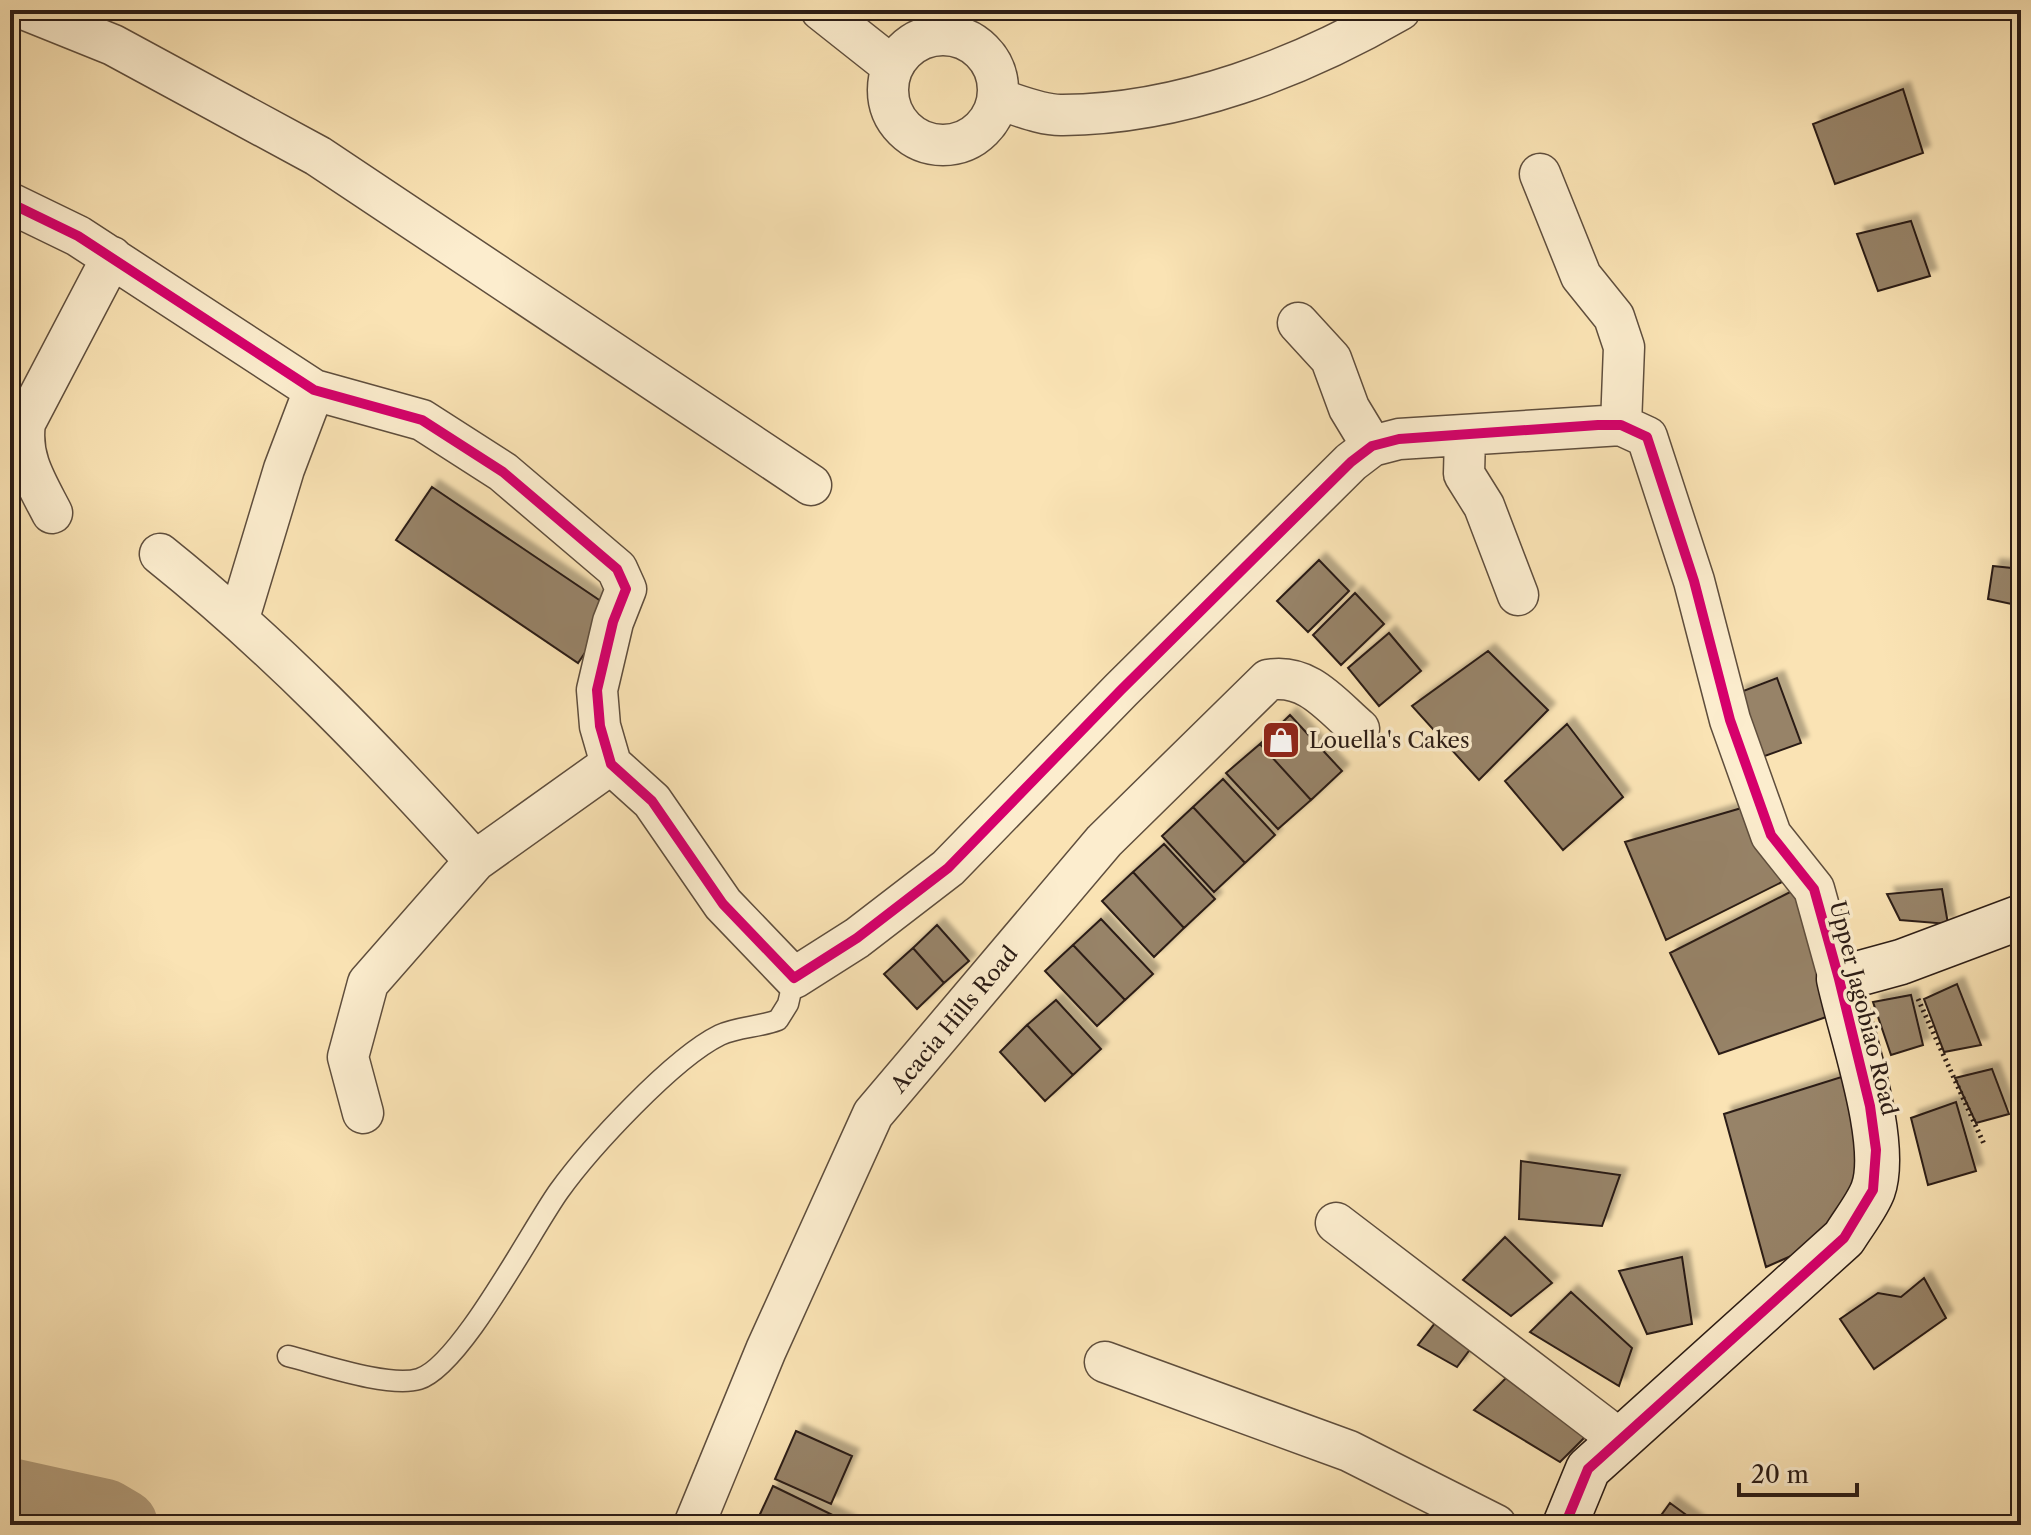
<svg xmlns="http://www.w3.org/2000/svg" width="2031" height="1535" font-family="'Libre Caslon Text',serif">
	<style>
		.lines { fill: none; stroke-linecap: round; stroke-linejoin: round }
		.river { stroke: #b49f7e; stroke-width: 72 }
		.building { fill: #978368; stroke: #2b1c15; stroke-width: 2; filter: url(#shadow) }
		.lane-casing { stroke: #5f4e3d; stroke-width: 23 }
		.street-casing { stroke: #5f4e3d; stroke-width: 43 }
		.secondary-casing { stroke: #2b1c15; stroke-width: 47 }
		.path { stroke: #2b1c15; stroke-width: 5; stroke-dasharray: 2 4; stroke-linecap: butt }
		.lane { stroke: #fcedce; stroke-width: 20 }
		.street { stroke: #fcedce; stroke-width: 40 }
		.secondary { stroke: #fcedce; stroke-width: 44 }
		.cycleway-casing { stroke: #fcedce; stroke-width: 15 }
		.cycleway { stroke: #d6006c; stroke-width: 10 }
		.labels { text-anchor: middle; stroke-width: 7; stroke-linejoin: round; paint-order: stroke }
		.poi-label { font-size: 22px; fill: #2b1c15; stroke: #fcedce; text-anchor: start }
		.street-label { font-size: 22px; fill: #2b1c15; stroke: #fcedce }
	</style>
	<defs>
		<filter id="shadow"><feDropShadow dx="7" dy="-7" stdDeviation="2" flood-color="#0004"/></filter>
	</defs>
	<rect width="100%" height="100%" fill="#fae3b4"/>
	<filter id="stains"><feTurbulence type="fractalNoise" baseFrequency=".0025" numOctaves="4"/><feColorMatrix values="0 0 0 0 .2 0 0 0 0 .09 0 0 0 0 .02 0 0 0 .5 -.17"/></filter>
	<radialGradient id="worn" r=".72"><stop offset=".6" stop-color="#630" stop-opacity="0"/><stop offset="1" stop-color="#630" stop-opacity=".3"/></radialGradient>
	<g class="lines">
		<path class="river" d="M10 1494 105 1515 122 1525"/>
	</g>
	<path class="building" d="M1903 89 1923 153 1835 184 1813 124Z
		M1911 221 1930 276 1878 291 1857 234Z
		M432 487 614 610 578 663 396 540Z
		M1319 560 1349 591 1308 632 1277 601Z
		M1993 566 2021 569V606L1988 599Z
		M1355 593 1384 624 1341 665 1313 635Z
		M1389 633 1421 671 1379 706 1348 668Z
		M1488 651 1548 710 1479 780 1412 706Z
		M1777 678 1801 743 1762 757 1738 693Z
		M1290 715 1342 771 1311 800 1260 744Z
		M1567 724 1623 797 1563 850 1505 781Z
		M1260 744 1311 800 1278 829 1226 773Z
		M1223 779 1275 835 1245 863 1193 807Z
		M1193 807 1245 863 1214 892 1162 836Z
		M1745 807 1782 882 1666 940 1625 842Z
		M1164 844 1215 899 1184 928 1133 872Z
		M1133 872 1184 928 1154 957 1102 901Z
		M1798 888 1829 1016 1719 1054 1670 953Z
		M1942 889 1948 924 1900 920 1887 894Z
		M1101 919 1153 974 1125 1000 1073 945Z
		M937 925 969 961 944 983 913 948Z
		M1073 945 1125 1000 1097 1026 1045 971Z
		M913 948 944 983 917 1009 884 974Z
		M1957 984 1981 1045 1944 1052 1924 999Z
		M1911 995 1923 1045 1891 1055 1873 1002Z
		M1056 1000 1101 1049 1073 1075 1027 1025Z
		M1027 1025 1073 1075 1045 1101 1000 1052Z
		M1992 1069 2009 1114 1976 1123 1955 1078Z
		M1851 1074 1869 1165 1839 1235 1766 1267 1724 1114Z
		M1956 1102 1976 1171 1928 1185 1911 1118Z
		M1521 1161 1620 1175 1602 1226 1519 1219Z
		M1505 1237 1552 1283 1511 1316 1463 1280Z
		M1682 1257 1692 1324 1647 1334 1619 1271Z
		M1924 1278 1946 1318 1874 1369 1840 1319 1878 1293 1901 1297Z
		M1571 1292 1632 1348 1619 1386 1530 1332Z
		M1439 1318 1474 1344 1457 1367 1418 1345Z
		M1511 1373 1586 1436 1560 1462 1474 1410Z
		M796 1431 852 1456 831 1504 775 1479Z
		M773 1486 849 1523 848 1525H755Z
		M1670 1503 1700 1525H1654Z"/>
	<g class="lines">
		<defs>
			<path id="lane" d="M288 1356C320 1364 389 1388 419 1379 461 1366 531 1230 559 1191 590 1148 673 1058 720 1035 737 1027 760 1027 778 1020L788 1004 794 978"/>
			<path id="street" d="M26 10 113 45 318 156 811 485
				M821 10 893 67
				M888 90a55 55 0 1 1 110 0a55 55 0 1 1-110 0Z
				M998 99C1018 105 1043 116 1063 115 1181 114 1300 68 1400 10
				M1540 174 1581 276 1614 317 1624 347 1621 425
				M10 203 78 236 314 390 422 420 503 472 617 569 626 589 613 622 597 690 600 726 611 764 652 801 723 904 794 978 857 938 948 868 1121 690 1351 462 1372 446 1399 439 1621 425 1647 437 1694 581 1730 720 1771 835 1814 889 1839 979
				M1298 323 1331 359 1349 408 1372 446
				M1465 436 1464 474 1484 506 1518 595
				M52 513C36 482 20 458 25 423L112 257
				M160 554C276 647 376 751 475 861
				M239 618 284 469 314 390
				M363 1113 348 1057 368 983 475 861 611 764
				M1336 1223 1618 1438
				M1105 1362 1349 1451 1496 1525
				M694 1525 766 1350 873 1114 1104 841 1268 680C1308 673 1331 705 1359 729"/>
			<path id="secondary" d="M1565 1525 1588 1469 1844 1238C1853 1223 1867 1206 1873 1190 1890 1142 1850 1031 1839 979L1901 962 2021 917"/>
		</defs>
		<use href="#lane" class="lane-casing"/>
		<use href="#street" class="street-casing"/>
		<use href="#secondary" class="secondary-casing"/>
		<path class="path" d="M1918 999 1984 1144"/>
		<use href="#lane" class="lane"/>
		<use href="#street" class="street"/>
		<use href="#secondary" class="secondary"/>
		<defs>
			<path id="cycleway" d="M10 203 78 236 314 390 422 420 503 472 617 569 626 589 613 622 597 690 600 726 611 764 652 801 723 904 794 978 857 938 948 868 1121 690 1351 462 1372 446 1399 439 1598 425H1621L1647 437 1694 581 1730 720 1771 835 1814 889 1839 979 1870 1106 1876 1150 1873 1190 1844 1238 1588 1469 1565 1525"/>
		</defs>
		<use href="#cycleway" class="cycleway-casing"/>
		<use href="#cycleway" class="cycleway"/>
	</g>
	<defs>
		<symbol id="shop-square" viewBox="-11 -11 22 22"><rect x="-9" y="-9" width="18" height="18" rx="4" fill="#8f2418" stroke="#fcedce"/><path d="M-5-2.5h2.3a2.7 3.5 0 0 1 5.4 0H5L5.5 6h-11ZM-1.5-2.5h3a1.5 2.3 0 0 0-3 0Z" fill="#fff"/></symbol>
	</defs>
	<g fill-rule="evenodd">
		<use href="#shop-square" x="1259" y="718" width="44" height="44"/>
	</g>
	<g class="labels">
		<g class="poi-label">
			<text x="1309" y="748">Louella's Cakes</text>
		</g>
		<g class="street-label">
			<text transform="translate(1864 1008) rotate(76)" y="8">Upper Jagobiao Road</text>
			<text transform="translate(954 1019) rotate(-50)" y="8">Acacia Hills Road</text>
		</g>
	</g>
	<rect width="2031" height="1535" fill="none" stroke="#fae3b4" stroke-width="40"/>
	<rect x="12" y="12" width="2007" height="1511" fill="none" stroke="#2b1c15" stroke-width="4"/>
	<rect x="20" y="20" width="1991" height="1495" fill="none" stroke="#2b1c15" stroke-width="2"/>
	<path d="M1739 1483v12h118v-12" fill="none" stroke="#2b1c15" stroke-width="4"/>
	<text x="1751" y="1483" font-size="24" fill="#2b1c15" stroke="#fcedce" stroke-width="6" paint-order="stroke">20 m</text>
	<rect width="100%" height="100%" filter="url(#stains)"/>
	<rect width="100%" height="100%" fill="url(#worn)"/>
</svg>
